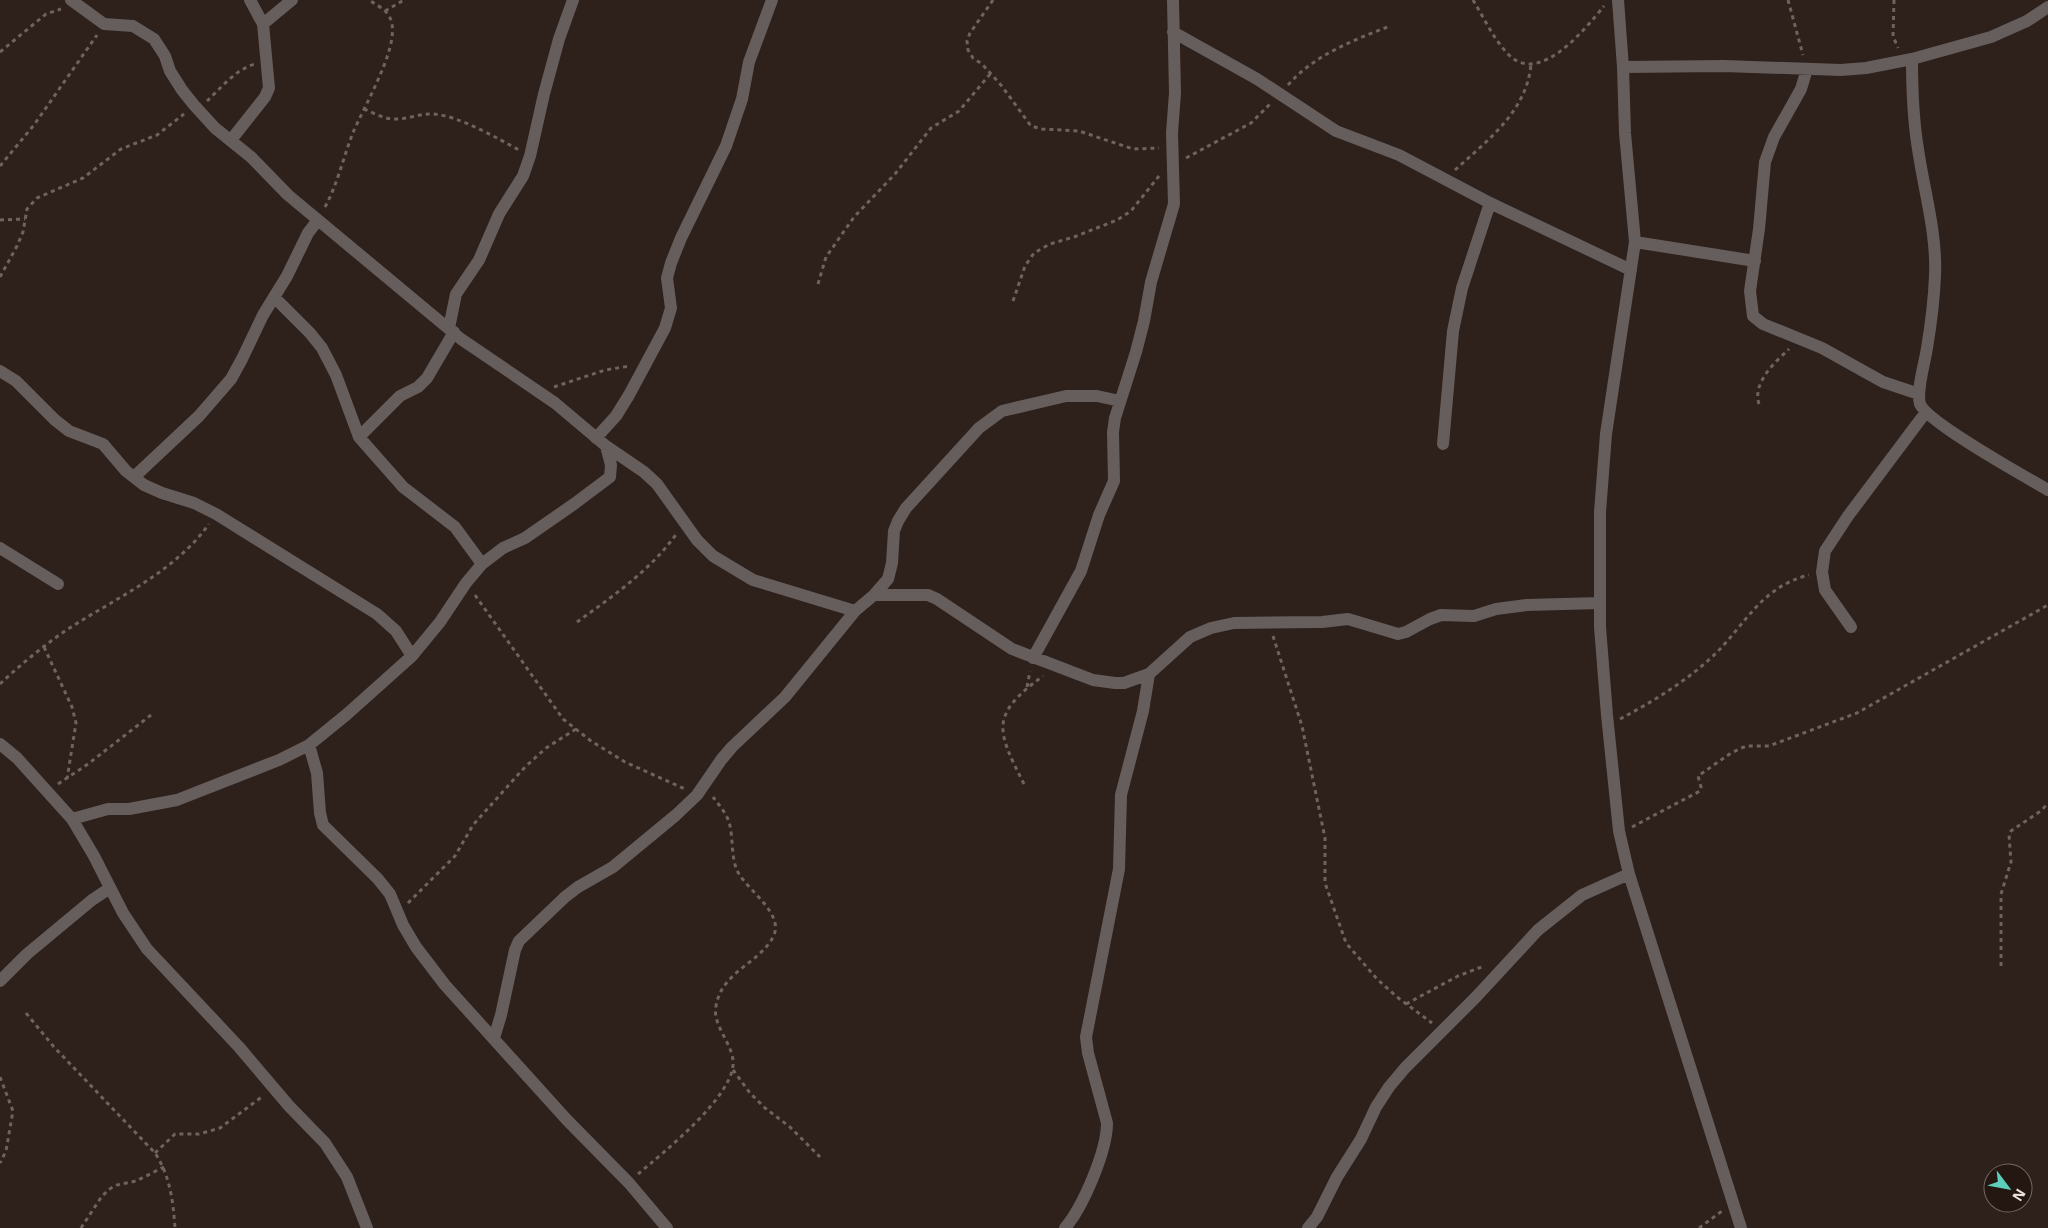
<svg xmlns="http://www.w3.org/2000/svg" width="2048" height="1228" font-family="'Noto Sans',sans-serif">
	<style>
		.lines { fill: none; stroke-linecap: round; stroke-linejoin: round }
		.path { stroke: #6f635e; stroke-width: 3; stroke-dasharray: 4 4; stroke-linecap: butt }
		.minor { stroke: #665e5c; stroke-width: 12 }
	</style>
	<rect width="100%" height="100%" fill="#2e201b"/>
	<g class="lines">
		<path class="path" d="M993 0 970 33 967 41 968 50 973 58 982 64 1001 85 1031 126 1042 129 1079 131 1133 149 1159 148
			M1473 0C1484 18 1494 40 1509 55 1540 86 1586 28 1604 6
			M1788 0 1803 55
			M1894 0 1893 36 1898 48
			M385 11 404 0
			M0 52 46 14 61 9
			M1288 85C1314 55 1354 40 1390 26
			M207 101C221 88 236 69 255 64
			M364 109C374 113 385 120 397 119 409 119 421 113 434 114 459 116 497 138 519 150
			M1186 158 1251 123 1270 104
			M0 166 34 125 97 35
			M1455 170C1488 140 1527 111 1531 64
			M325 207C337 185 343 159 352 135 363 108 397 52 392 24 390 11 378 6 369 0
			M0 220 25 219
			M0 277 17 246 23 232 27 209 37 198 83 178 121 149 157 135 184 114
			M818 284 826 257 854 217 895 174 931 128 959 111 991 73
			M1013 301 1025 266 1034 253 1050 244 1074 237 1117 220 1131 211 1159 176
			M554 387 605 370 630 366
			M1759 404C1752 383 1775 362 1789 349
			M475 595 563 719 591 741 625 762 685 789
			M577 622C613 596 651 570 677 533
			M1273 636 1302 726 1325 838V883L1346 943 1377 979 1397 997 1432 1023
			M44 647 72 707 76 723 67 779
			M0 684C20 665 42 647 65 631 115 598 173 574 209 524
			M1027 687 1030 671
			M1620 719C1652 702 1685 682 1712 657 1745 626 1760 587 1809 575
			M58 784 88 764 151 715
			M1024 784C996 729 990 715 1043 676
			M1632 827 1700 791 1701 787 1698 776 1731 753 1746 746H1769L1857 713 2048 605
			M408 903 455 856 473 825 525 767 546 748 576 729
			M2001 966V894L2011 862 2009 835 2011 831 2042 810 2048 803
			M1406 1004 1458 976 1484 966
			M26 1013 54 1047 155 1153C170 1176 173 1200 175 1228
			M733 1070 750 1093 765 1108 790 1127 820 1157
			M0 1077 13 1111 6 1151 0 1163
			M155 1153 175 1134H199L220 1128 263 1096
			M638 1174C663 1153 737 1094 733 1060 731 1042 712 1024 716 1006 722 971 759 964 773 937 785 915 750 892 739 874 730 859 734 839 729 822 726 813 719 805 713 797
			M81 1228 102 1196 111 1188 117 1185 136 1181 164 1167
			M1699 1228 1722 1211"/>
		<path class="minor" d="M71 0 104 24 133 26 154 39 165 56 170 71 182 90 194 105 215 128 251 157 288 195 461 339 555 403 606 446 644 472 657 484 697 540 713 556 753 580 855 611
			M1618 0 1623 67 1625 133 1635 242 1606 434 1600 512V627L1607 715 1619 831 1629 874 1741 1228
			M263 24 292 0
			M1173 32 1257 79 1336 131 1399 155 1490 203 1631 270
			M1912 59C1912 89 1913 119 1918 149 1924 191 1937 233 1935 276 1934 300 1931 324 1927 348 1925 362 1916 391 1920 404 1928 423 2026 477 2048 490
			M1623 67 1724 66 1841 70 1866 68 1912 59 1991 37 2027 21 2048 7
			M1807 69 1801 89 1774 137 1765 162 1759 229 1750 291 1753 316 1763 324 1822 348 1883 382 1919 394
			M231 140 265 97 269 88 263 24 250 0
			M1635 242 1755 261
			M274 297 310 333 322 348 336 375 359 437 403 487 455 527 482 564
			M449 328 456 294 479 260 499 214 523 176 530 156 544 94 559 39 573 0
			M0 371 16 381 55 420 69 431 103 444 126 471 144 485 162 493 194 503 216 514 377 614 396 631 412 656
			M359 437 400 396 418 387 427 378 454 332
			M596 438 616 416 629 395 665 328 671 308 667 278 671 263 681 238 726 146 742 99 749 62 772 0
			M1443 444 1453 331 1462 288 1490 203
			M134 477 199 416 231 379 242 359 263 315 287 276 308 233 318 220
			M0 548 58 584
			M874 595H928L937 599 1012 649 1093 680 1115 683H1124L1149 674 1190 637 1211 628 1234 623 1322 622 1348 619 1398 634 1406 632 1430 619 1441 615 1474 616 1496 609 1527 605 1600 603
			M1851 627 1825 590 1822 572 1825 551 1848 516 1926 412
			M1033 658 1081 571 1099 515 1114 481 1113 432 1115 418 1136 352 1144 321 1151 282 1174 204 1172 133 1175 93 1173 0
			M0 744 17 758 72 819 94 856 123 913 147 949 239 1047 289 1106 325 1143 347 1177 367 1228
			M309 745 317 773 320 813 323 825 378 879 390 894 403 925 416 947 445 985 567 1120 629 1183 667 1228
			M72 819 108 809H129L177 800 279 760 309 745 346 715 412 656 440 622 466 583 482 564 503 548 525 538 574 504 610 477 611 465 606 446
			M0 981 27 954 92 900 110 888
			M494 1038 501 1015 515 950 519 941 565 897 578 887 613 867 676 815 697 795 721 760 732 747 785 697 855 611 874 595 888 579 892 563 894 531 898 521 906 508 979 428 1002 411 1066 396H1097L1120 401
			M1065 1228C1083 1207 1107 1151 1107 1123L1088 1053 1086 1037 1119 869 1121 795 1143 711 1149 674
			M1308 1228 1317 1217 1337 1177 1361 1139 1376 1107 1389 1087 1405 1068 1476 997 1538 930 1582 895 1629 874"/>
	</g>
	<g transform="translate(2008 1188) rotate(122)"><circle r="24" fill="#241712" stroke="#746864"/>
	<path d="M0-4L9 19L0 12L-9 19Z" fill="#5cceba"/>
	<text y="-8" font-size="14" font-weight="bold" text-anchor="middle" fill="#ece2de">N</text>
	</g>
</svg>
